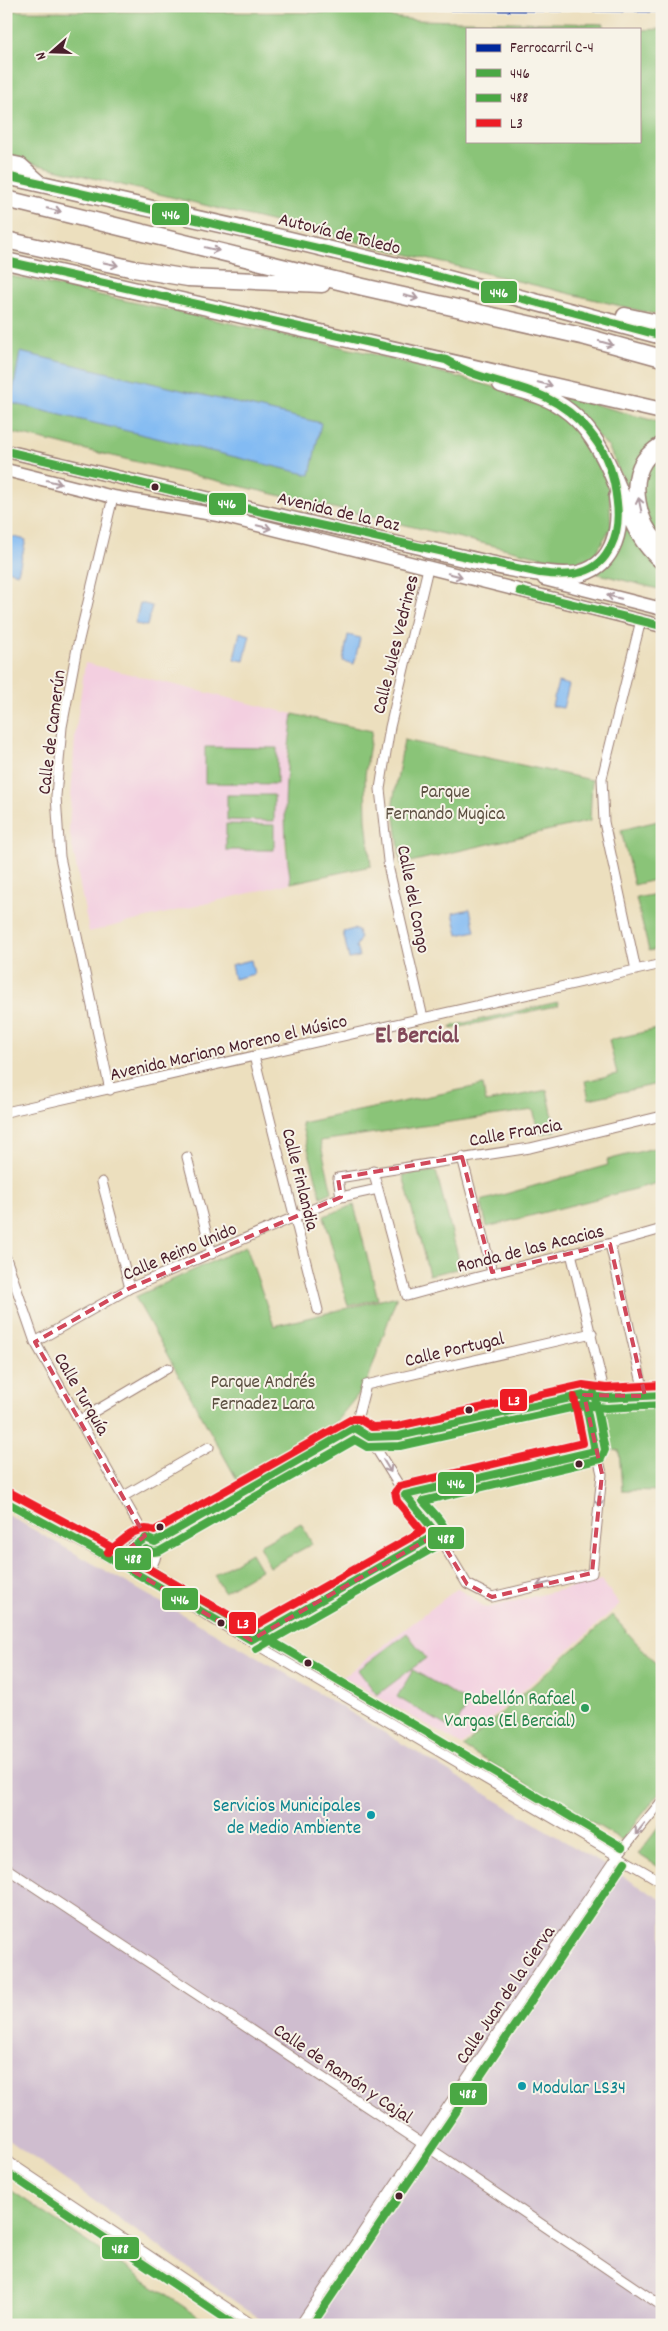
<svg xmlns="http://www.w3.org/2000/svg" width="668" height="2331" font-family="Dekko,sans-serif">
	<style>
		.built { fill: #f3cfe0 }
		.industrial { fill: #cfbdcf }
		.green { fill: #8ac478; stroke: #6a7252 }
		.water { fill: #83bbf3; stroke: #666d8f }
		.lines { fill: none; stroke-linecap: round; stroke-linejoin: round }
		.street-casing { stroke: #9b7f74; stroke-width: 11 }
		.secondary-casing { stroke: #9b7f74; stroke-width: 15 }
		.highway-casing { stroke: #9b7f74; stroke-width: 19 }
		.street { stroke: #fff; stroke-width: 9 }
		.secondary { stroke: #fff; stroke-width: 12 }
		.highway { stroke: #fff; stroke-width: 16 }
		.bus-1-casing { stroke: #f7f3e8; stroke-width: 11 }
		.bus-2-casing { stroke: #f7f3e8; stroke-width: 11 }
		.bus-3-casing { stroke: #f7f3e8; stroke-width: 11 }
		.bus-1 { stroke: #4aa844; stroke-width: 8 }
		.bus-2 { stroke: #4aa844; stroke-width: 8 }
		.bus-3 { stroke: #ee1c25; stroke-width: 8 }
		.rail-1-casing { stroke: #f7f3e8; stroke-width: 12 }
		.rail-1 { stroke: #00289c; stroke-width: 9 }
		.oneway { stroke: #ae9aa0 }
		.marked { fill: none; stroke: #d1495b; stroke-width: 4; stroke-dasharray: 10 6; stroke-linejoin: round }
		.bus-dot { fill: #4a1f2b; stroke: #f7f3e8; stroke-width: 2 }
		.leisure-dot { fill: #2e9e5b; stroke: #f7f3e8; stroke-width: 2 }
		.culture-dot { fill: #0f9aa8; stroke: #f7f3e8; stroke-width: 2 }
		.labels { text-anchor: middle; stroke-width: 4; stroke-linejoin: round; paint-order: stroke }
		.street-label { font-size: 19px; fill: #4a1f2b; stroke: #f7f3e8 }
		.park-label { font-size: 19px; fill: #5d5142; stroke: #f7f3e8 }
		.leisure-label { font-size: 19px; fill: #27864d; stroke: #f7f3e8; text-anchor: end }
		.culture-label { font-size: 19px; fill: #0d838f; stroke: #f7f3e8; text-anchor: end }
		.district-label { font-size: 24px; font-weight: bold; fill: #814758; stroke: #f7f3e8 }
		.line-badge { stroke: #f7f3e8; stroke-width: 2 }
		.badge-label { font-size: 14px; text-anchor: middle; font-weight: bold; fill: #fff }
	</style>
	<rect width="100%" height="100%" fill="#f7f3e8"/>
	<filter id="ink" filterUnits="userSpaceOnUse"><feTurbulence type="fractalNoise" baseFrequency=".02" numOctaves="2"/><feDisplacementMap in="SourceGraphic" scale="10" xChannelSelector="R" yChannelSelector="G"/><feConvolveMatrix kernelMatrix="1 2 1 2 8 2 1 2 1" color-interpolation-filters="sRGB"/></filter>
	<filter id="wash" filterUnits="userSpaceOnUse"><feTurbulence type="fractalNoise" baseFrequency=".0096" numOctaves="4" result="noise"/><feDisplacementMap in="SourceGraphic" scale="20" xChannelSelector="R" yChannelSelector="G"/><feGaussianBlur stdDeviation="1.12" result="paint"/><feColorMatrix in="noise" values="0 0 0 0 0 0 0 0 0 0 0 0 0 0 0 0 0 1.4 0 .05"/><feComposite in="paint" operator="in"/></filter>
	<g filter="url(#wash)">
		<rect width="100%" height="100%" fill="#ecdfbe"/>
		<path class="built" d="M85 663 293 714 287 756 285 846 291 883 89 932 69 829 75 736Z
			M601 1580 620 1604 462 1745 343 1677 458 1588 486 1608Z"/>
		<path class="industrial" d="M6 1514 290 1676 662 1900V2325H268L6 2138Z"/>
		<path class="green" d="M6 11 358 13 416 20 604 24V29H467V141H639V30L662 29V316L6 157Z
			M6 275 369 353 517 393 548 404 572 424 600 458 609 488 611 527 594 556 571 564 6 431Z
			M557 394 662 423V590L595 573 626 487 609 448Z
			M293 714 372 731 365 775 366 819 371 866 291 883C281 823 285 774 293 714Z
			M404 740 592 780 590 821 401 864 393 802Z
			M205 747 277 748V784L205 783Z
			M227 795H274V821L227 820Z
			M662 820V878L634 885 621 830Z
			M226 824 274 825V850H226Z
			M662 893V948L649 951 636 898Z
			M558 1002 559 1005 452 1029 451 1026Z
			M662 1028V1083L589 1099 585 1081 617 1074 609 1040Z
			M483 1085 486 1102 547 1090 556 1131 540 1134 533 1110 320 1141 332 1192 321 1197 301 1123Z
			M662 1146V1182L487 1227 481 1201 608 1165 607 1160Z
			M436 1171 461 1268 429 1275 403 1175Z
			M354 1205 378 1299 348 1306 324 1216Z
			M246 1246 274 1326 397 1296 366 1385 334 1424 258 1471 240 1485 135 1297Z
			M662 1405V1491L622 1490 619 1450 605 1451 599 1423 605 1408Z
			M301 1523 312 1544 270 1567 259 1546Z
			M251 1553 261 1570 224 1592 214 1575Z
			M612 1615 651 1659 662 1668V1790L622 1840 463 1747Z
			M407 1633 426 1658 377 1695 358 1670Z
			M413 1670 469 1703 453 1730 397 1697Z
			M662 1823V1869L638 1854Z
			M6 2187 211 2325H6Z"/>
		<path class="water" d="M20 352 321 423 310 475 11 403Z
			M10 536 26 540 18 573 6 570V551Z
			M140 603 152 606 147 626 135 624Z
			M240 632 250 635 244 661 234 659Z
			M348 635 360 638 354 664 343 661Z
			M558 682 569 685 563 708 552 706Z
			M470 909 475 931 458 935 453 913Z
			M354 929 358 931 360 939 356 946 359 957 349 959 343 932Z
			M251 960 254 974 234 979 231 965Z"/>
	</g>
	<g filter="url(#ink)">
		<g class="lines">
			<defs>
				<path id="street" d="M636 970 604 822 602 778 641 620
					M423 1018 389 870 380 789 390 727 428 568
					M254 1056 318 1310
					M110 1090 60 857 56 796 62 727 77 648 113 497
					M6 1112 662 964
					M187 1157 212 1254
					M462 1157 492 1272
					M373 1171 407 1296C491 1272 577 1254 662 1229
					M102 1182 130 1288
					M341 1197 338 1178 530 1148 662 1116
					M610 1244 645 1396
					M571 1253 606 1398
					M6 1258 35 1342 146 1538
					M35 1342 130 1288 341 1197 378 1189
					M80 1420 168 1368
					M355 1428 366 1385 592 1333
					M369 1437 405 1495 437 1534 467 1584 492 1597 592 1573 602 1474 584 1395
					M405 1495 595 1451
					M124 1496 209 1447
					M6 1502 145 1577 216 1621 662 1882
					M155 1542 355 1428 369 1437 399 1436 584 1395 606 1398 662 1395
					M114 1560 139 1541 146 1538 155 1542C160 1555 152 1566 145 1577
					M251 1640 437 1534
					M6 1868 441 2156 662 2306
					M6 2160 253 2325
					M300 2325 617 1856 662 1801"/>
				<path id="secondary" d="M6 451 437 552
					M6 470 113 497 218 515 662 626
					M544 579 662 609"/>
				<path id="highway" d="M6 163 20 166 38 182
					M6 176 286 239 422 272 662 336
					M6 199 363 287 586 337 662 358
					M6 240 134 269 188 278 322 284
					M6 261 662 411
					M625 316 662 324
					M501 384C514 388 528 391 541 396 588 413 606 458 623 500 633 524 642 544 662 561
					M657 542C638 524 629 483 644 461 648 455 656 449 662 445
					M428 550C462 557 553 582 582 573 615 563 622 527 617 497"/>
			</defs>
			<use href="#street" class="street-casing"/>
			<use href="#secondary" class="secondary-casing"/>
			<use href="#highway" class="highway-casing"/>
			<use href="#street" class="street"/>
			<use href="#secondary" class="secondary"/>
			<use href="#highway" class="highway"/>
			<defs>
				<path id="bus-1" d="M6 176 422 272 662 336
					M6 261 446 360C481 382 511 381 545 397 579 413 607 446 614 483 618 504 621 526 611 546 598 576 569 577 540 573L292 519 6 451
					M520 591 662 626
					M6 1502 99 1552 251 1640 437 1534 405 1495 595 1451 584 1395
					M114 1560 146 1538 155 1542 355 1428 369 1437 399 1436 584 1395 606 1398 662 1395"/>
				<path id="bus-2" d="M256 1649 444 1542C453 1529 431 1511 423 1501L601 1459 605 1450 594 1393
					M622 1847 132 1559 146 1549 154 1552 160 1551 355 1440 367 1447 400 1446 584 1405 606 1408 662 1405
					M6 2172 235 2325
					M312 2325 625 1862"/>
				<path id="bus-3" d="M11 1493 104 1543 251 1628 422 1531 397 1501 395 1492 400 1486 583 1443 574 1397
					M108 1552C121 1542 137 1523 154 1531L352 1419H359L372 1427 398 1426 583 1385 606 1388 661 1385"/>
			</defs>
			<use href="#bus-1" class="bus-1-casing"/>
			<use href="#bus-2" class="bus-2-casing"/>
			<use href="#bus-3" class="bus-3-casing"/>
			<use href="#bus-1" class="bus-1"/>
			<use href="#bus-2" class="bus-2"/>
			<use href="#bus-3" class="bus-3"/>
			<defs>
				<path id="rail-1" d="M399 6 662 8"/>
			</defs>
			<use href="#rail-1" class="rail-1-casing"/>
			<use href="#rail-1" class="rail-1"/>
		</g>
		<defs><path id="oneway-shaft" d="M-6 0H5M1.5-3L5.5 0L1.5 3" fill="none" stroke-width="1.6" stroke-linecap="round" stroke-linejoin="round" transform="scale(1.25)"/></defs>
		<g class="oneway">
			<use href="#oneway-shaft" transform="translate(54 210) rotate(13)"/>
			<use href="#oneway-shaft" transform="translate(212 249) rotate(14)"/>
			<use href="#oneway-shaft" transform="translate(111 264) rotate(12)"/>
			<use href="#oneway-shaft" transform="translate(411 297) rotate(13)"/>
			<use href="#oneway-shaft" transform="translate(606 343) rotate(16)"/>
			<use href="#oneway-shaft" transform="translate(545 384) rotate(13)"/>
			<use href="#oneway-shaft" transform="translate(54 482) rotate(14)"/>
			<use href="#oneway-shaft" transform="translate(640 505) rotate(-102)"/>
			<use href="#oneway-shaft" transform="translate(264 527) rotate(14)"/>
			<use href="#oneway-shaft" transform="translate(455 575) rotate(14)"/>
			<use href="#oneway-shaft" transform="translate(614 597) rotate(-166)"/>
			<use href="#oneway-shaft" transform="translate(387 1466) rotate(59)"/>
			<use href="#oneway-shaft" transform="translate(599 1499) rotate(96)"/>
			<use href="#oneway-shaft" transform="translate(544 1584) rotate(167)"/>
			<use href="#oneway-shaft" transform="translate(640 1829) rotate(129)"/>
		</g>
	</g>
	<path class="marked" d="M462 1157 492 1272 610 1244 645 1396 584 1395 602 1474 592 1573 492 1597 467 1584 437 1534 251 1640 114 1560 145 1536 35 1342 130 1288 341 1197 338 1178Z"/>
	<g class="bus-dot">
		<circle cx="155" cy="487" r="4.5"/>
		<circle cx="469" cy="1410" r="4.5"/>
		<circle cx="579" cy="1464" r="4.5"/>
		<circle cx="160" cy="1527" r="4.5"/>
		<circle cx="221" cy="1623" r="4.5"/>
		<circle cx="308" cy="1663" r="4.5"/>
		<circle cx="399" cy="2196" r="4.5"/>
	</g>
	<circle class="leisure-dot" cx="585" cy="1708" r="5"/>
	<g class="culture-dot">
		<circle cx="371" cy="1815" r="5"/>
		<circle cx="522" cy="2086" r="5"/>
	</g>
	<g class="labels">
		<g class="street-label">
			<text transform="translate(340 232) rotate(14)" y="7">Autovía de Toledo</text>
			<text transform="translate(339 510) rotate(13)" y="7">Avenida de la Paz</text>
			<text transform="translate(394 644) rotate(-76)" y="7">Calle Jules Vedrines</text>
			<text transform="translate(50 732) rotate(-83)" y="7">Calle de Camerún</text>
			<text transform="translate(415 899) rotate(79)" y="7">Calle del Congo</text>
			<text transform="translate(228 1046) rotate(-13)" y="7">Avenida Mariano Moreno el Músico</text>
			<text transform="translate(515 1131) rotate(-10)" y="7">Calle Francia</text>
			<text transform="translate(302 1179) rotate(76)" y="7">Calle Finlandia</text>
			<text transform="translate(530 1247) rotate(-14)" y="7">Ronda de las Acacias</text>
			<text transform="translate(179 1250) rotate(-23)" y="7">Calle Reino Unido</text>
			<text transform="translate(454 1348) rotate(-13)" y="7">Calle Portugal</text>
			<text transform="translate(83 1393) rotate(60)" y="7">Calle Turquía</text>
			<text transform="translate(504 1994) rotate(-56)" y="7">Calle Juan de la Cierva</text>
			<text transform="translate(344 2072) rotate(34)" y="7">Calle de Ramón y Cajal</text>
		</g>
		<g class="park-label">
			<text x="445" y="797">Parque<tspan x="445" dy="22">Fernando Mugica</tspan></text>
			<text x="263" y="1387">Parque Andrés<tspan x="263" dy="22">Fernadez Lara</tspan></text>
		</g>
		<g class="leisure-label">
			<text x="575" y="1704">Pabellón Rafael<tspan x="575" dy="22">Vargas (El Bercial)</tspan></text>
		</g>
		<g class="culture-label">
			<text x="361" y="1811">Servicios Municipales<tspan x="361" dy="22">de Medio Ambiente</tspan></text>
			<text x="532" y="2093" text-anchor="start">Modular LS34</text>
		</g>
		<g class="district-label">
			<text x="417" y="1042">El Bercial</text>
		</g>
	</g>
	<g class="line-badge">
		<rect x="151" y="202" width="39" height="24" rx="5" fill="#4aa844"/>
		<rect x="480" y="280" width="38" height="24" rx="5" fill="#4aa844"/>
		<rect x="208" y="492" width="39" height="24" rx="5" fill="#4aa844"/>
		<rect x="499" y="1388" width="29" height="24" rx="5" fill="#ee1c25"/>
		<rect x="437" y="1471" width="38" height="24" rx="5" fill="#4aa844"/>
		<rect x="427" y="1526" width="38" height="24" rx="5" fill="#4aa844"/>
		<rect x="114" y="1547" width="38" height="24" rx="5" fill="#4aa844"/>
		<rect x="161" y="1587" width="38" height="24" rx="5" fill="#4aa844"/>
		<rect x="228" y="1611" width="29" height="24" rx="5" fill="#ee1c25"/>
		<rect x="449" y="2082" width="39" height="24" rx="5" fill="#4aa844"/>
		<rect x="101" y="2236" width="39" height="24" rx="5" fill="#4aa844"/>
	</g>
	<g class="badge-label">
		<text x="171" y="219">446</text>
		<text x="499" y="297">446</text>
		<text x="227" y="508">446</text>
		<text x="514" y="1405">L3</text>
		<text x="456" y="1488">446</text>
		<text x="446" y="1543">488</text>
		<text x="133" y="1563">488</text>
		<text x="180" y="1604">446</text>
		<text x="243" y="1628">L3</text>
		<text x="468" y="2098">488</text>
		<text x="120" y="2253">488</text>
	</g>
	<rect width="668" height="2331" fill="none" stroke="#f7f3e8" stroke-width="25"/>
	<rect x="466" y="28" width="175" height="115" fill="#f7f3e8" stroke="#b29e9c"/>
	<rect x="476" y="44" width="25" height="8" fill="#00289c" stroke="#b29e9c"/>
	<text x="510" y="52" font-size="15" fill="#4a1f2b">Ferrocarril C-4</text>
	<rect x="476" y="69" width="25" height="8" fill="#4aa844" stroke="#b29e9c"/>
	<text x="510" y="78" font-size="15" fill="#4a1f2b">446</text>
	<rect x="476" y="94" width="25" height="8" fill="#4aa844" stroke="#b29e9c"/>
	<text x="510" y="102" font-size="15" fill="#4a1f2b">488</text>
	<rect x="476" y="119" width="25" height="8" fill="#ee1c25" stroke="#b29e9c"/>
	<text x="510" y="128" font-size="15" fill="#4a1f2b">L3</text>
	<g transform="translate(52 52) rotate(250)" stroke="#f7f3e8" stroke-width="4" paint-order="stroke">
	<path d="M0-4L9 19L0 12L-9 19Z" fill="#4a1f2b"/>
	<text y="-8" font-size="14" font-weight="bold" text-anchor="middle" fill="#4a1f2b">N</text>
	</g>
</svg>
